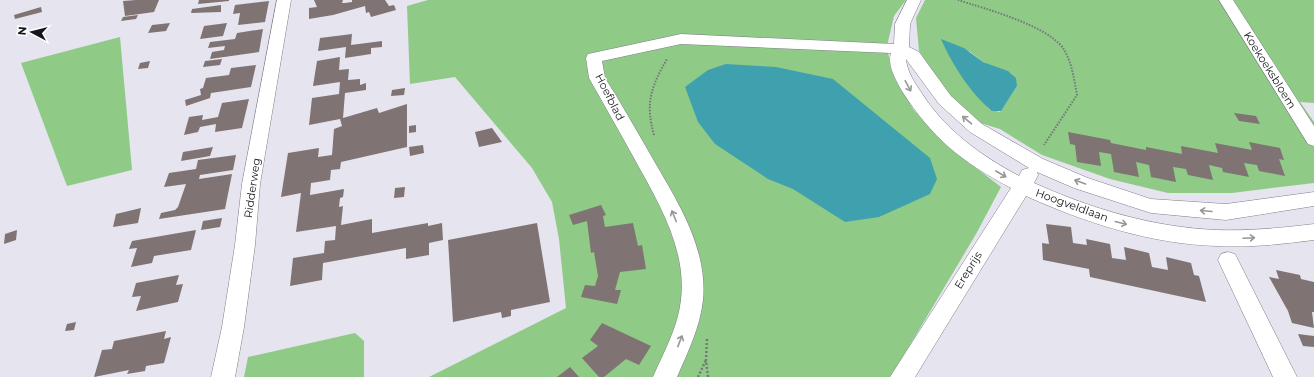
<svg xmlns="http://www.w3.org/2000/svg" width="1314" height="377" font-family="Montserrat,sans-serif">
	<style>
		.green { fill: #8fca87; fill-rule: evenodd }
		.water { fill: #40a1ae }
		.building { fill: #7f7473 }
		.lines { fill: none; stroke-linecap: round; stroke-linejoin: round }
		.street-casing { stroke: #7f7e88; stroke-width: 1 }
		.path-far1 { stroke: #75757c; stroke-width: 2; stroke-dasharray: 1.5 1.5; stroke-linecap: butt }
		.path { stroke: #75757c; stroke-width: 2.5; stroke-dasharray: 2 2; stroke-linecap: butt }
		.street { fill: #fff; fill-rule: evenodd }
		.oneway { stroke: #979798 }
		.labels { text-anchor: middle; stroke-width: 3; stroke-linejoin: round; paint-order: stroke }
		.street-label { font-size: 11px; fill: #17171b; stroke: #fff }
	</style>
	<rect width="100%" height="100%" fill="#e5e4ef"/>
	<path class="green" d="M428 0H906L894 16 887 46 891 69 913 109 945 144 1001 187 976 234 891 377H429L566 308 559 239 552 202 532 168 455 77 410 84 407 6Z
		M925 0H1314V103L1300 102 1314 122V183L1232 193H1168L1110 179 1042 155 1000 129 977 122 952 100 919 51 916 18ZM969 51 983 62 1012 74 1017 86 1000 112 989 109 955 66Z
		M120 37 132 170 67 186 21 63Z
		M355 333 364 341V377H244L248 357Z"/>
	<path class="water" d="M941 39 964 48 983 62 1008 71 1016 78 1017 86 1001 111H992C970 93 952 64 941 39Z
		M726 64 776 67 833 79 930 158 937 179 930 194 879 217 845 222 793 189 768 179 715 144 698 122 685 87 708 70Z"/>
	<path class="building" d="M136 0H159L154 12 125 16 123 1Z
		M199 0H229V1L198 4Z
		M314 0H343L342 3H345L352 2V0H385L389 6 394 5 396 10 371 17 369 12 366 13 365 6 333 15 309 19V8L317 7Z
		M269 1 265 22 238 25 240 13 233 14 235 5Z
		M221 5V12L191 13 192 9Z
		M41 7 42 12 15 19 14 15Z
		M138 15 136 19 121 21 123 17Z
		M170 23 166 31 148 33 152 25Z
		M227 23 223 36 200 39 204 26Z
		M263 29 259 52 210 59 212 52 224 50 225 46 208 48 210 42 235 39 237 33Z
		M352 34 351 45 382 41V47L371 48V54L345 58 346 47 318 51 320 38Z
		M340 57 339 70 349 69 348 80 360 79V85L366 83V90L345 93 343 118 377 108 379 113 407 104V147L341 162 340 169 331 170 330 180 311 183 310 195 344 189 343 197 340 198 339 207 343 206 341 225 372 219V233L428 223V226L442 223 443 240 429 243V255L406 259V248L323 263 322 280 290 286 293 258 324 253 325 241 335 240 336 226 296 232 301 193 281 197 288 153 319 148 318 157 332 155 334 129 342 126 340 119 309 125 312 98 339 94 340 82 313 86 317 61Z
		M222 59 220 65 203 67 205 61Z
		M150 61 148 68 138 69 140 63Z
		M256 65 251 87 211 93 210 98 186 106 185 100 201 95 200 89 203 88 206 78 229 75 231 68Z
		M405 88 404 95 391 96 392 90Z
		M249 99 242 128 215 132 216 124 200 127 198 132 184 135 189 117 203 115 202 120 218 117 222 103Z
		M1234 113 1256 116 1260 124 1239 121Z
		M416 125V132L409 133V126Z
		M492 128 502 142 479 147 475 132Z
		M1068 132 1110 140 1111 143 1146 150V147L1182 154 1181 146 1218 153 1215 143 1252 150 1249 142 1280 148 1284 160 1279 159 1285 176 1259 171 1257 165 1244 163 1249 177 1223 172 1222 168 1209 165 1213 180 1188 175 1186 169 1173 167 1176 182 1151 177 1149 165 1136 162 1139 177 1114 172 1111 154 1099 152 1101 166 1077 162 1075 145 1070 144Z
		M423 145 424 153 410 156 409 147Z
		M213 147 210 156 181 161 183 152Z
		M236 155 233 170 200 175 199 179 232 174 225 209 159 219 161 213 175 210 178 207 186 184 164 187 169 173 196 169 198 160Z
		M405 187 404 197 394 198 395 188Z
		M601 205 606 215 603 216 605 227 633 223 638 246 642 245 646 269 620 272 615 290H621L617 304 581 297 585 285 595 286 598 276 594 252 591 253 587 221 573 225 569 215Z
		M141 208 138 223 113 227 116 214Z
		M222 218 220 227 201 230 203 221Z
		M537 223 550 302 511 310V316L502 318 501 312 453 322 448 240Z
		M1046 224 1071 227 1073 243 1087 245 1086 239 1110 244 1112 258 1126 260 1124 247 1149 253 1152 267 1168 270 1166 257 1191 263 1194 275 1199 276 1206 302 1090 277 1089 269 1043 260 1042 243 1049 244Z
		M17 230 16 240 4 244 5 234Z
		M196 230 191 250 154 256 152 263 131 267 137 248 129 249 132 241Z
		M1276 270 1300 275 1301 279 1314 282V312H1312L1314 328 1292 323 1288 311 1269 277 1279 279Z
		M179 275 176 285 183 284 178 302 136 311 141 296 132 297 136 283Z
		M76 322 74 330 65 331 67 324Z
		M602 323 651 346 639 365 626 359 604 377H599L582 358 598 346 590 340Z
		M166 331 164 339 171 337 164 363 146 366 145 371 127 374 129 370 94 377 102 350 112 349 114 341Z
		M1298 334 1314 336V347L1303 346Z
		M570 367 579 377H557Z"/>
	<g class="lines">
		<defs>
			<path id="street" d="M277 0H291L260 184 255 245 244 327 235 377H211L222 327 235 245 242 184Z
				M907 0H921L910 24 909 47 919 52 951 96 982 124 1043 159 1088 178 1151 199 1226 204 1314 192V206L1226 220 1151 213 1074 188 1037 172 1038 175 1034 183C1092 209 1152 227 1216 230 1249 231 1282 228 1314 224V240C1282 244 1249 248 1217 246 1151 244 1086 223 1026 196L915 377H890L1011 188C962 162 932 138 902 91 896 80 887 66 891 53L681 44 602 61 605 78C621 103 635 128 650 154 675 198 708 246 703 300 700 327 688 352 677 377H653C664 352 678 327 681 300 687 248 658 202 634 158 619 131 604 104 589 78L586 58 588 54 681 34 894 44 895 24ZM906 59 939 104 970 132 1029 168 1022 170 1019 176C980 155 945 130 921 92 914 82 907 71 906 59Z
				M1219 0H1233L1314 126V146L1308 144Z
				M1228 252 1235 254 1297 377H1273L1218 260 1221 254Z"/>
		</defs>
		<use href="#street" class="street-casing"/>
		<path class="path-far1" d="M958 0C986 9 1046 25 1063 48 1072 62 1074 79 1077 95L1044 145
			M654 135C645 103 651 87 667 59"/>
		<path class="path" d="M707 339 706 360 708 377
			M698 377 706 360"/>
		<use href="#street" class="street"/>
	</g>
	<defs><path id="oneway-shaft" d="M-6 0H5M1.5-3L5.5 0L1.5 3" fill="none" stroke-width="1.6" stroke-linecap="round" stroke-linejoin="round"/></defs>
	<g class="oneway">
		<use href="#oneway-shaft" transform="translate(908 86) rotate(62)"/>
		<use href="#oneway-shaft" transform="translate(967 120) rotate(-140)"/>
		<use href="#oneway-shaft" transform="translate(1001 174) rotate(30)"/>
		<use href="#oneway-shaft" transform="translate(1080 182) rotate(-160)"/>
		<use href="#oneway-shaft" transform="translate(1206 211) rotate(-175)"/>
		<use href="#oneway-shaft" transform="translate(674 216) rotate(-112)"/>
		<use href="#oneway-shaft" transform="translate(1121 223) rotate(14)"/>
		<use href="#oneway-shaft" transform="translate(1249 238) rotate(-3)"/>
		<use href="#oneway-shaft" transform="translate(680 341) rotate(-69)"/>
	</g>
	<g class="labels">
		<g class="street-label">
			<text transform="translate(1270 70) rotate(58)" y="4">Koekoeksbloem</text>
			<text transform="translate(610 97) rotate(63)" y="4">Hoefblad</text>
			<text transform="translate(252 188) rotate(-82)" y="4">Ridderweg</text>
			<text transform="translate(1072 205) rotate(20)" y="4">Hoogveldlaan</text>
			<text transform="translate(968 270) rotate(-58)" y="4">Ereprijs</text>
		</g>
	</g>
	<g transform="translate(32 32) rotate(277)" stroke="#ffffff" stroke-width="3" paint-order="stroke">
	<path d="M0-3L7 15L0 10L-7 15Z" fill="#17171b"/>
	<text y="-6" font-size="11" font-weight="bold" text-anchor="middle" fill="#17171b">N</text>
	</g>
</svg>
